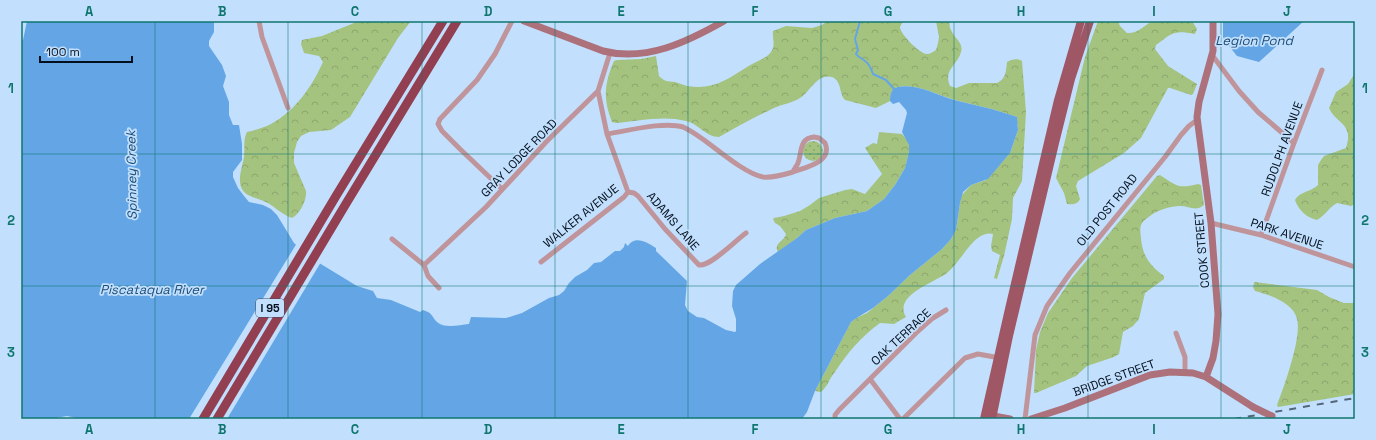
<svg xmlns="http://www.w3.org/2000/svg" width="1376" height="440" font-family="'Space Grotesk',sans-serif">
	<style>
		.green { fill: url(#green-dots) }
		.forest { fill: url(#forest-crowns) }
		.water { fill: #64a6e5 }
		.pier { fill: #c2e0fe }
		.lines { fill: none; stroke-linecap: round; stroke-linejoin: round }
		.stream { stroke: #64a6e5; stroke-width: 2 }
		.street { stroke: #bf959b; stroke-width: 5 }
		.secondary { stroke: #ad717b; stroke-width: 7 }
		.primary { stroke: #a05765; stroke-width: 8 }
		.highway { stroke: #933f52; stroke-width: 9 }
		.rail { stroke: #526579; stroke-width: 2; stroke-dasharray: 7 7; stroke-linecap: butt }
		.secondary-bridge { stroke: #ad717b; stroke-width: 7 }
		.grid { fill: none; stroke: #0f766e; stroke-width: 1; stroke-opacity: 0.55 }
		.labels { text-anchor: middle; stroke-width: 3.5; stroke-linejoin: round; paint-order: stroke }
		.shield { fill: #c2e0fe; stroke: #3c4e60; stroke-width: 1 }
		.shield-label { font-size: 11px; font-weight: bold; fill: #030f1c }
		.street-label { font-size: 12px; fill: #030f1c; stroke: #c2e0fe }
		.water-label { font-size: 13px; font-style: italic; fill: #1c4c75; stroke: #c2e0fe }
		.neatline { fill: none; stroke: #0f766e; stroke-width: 1.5 }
		.grid-label { font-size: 13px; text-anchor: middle; font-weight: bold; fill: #0f766e }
	</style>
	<defs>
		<pattern id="green-dots" width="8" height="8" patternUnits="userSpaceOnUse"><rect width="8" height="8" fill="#a4c37f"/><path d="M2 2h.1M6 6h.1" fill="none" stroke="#8ca66d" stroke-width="1.8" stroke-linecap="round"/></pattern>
		<pattern id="forest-crowns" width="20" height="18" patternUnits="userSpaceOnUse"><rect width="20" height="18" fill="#a4c37f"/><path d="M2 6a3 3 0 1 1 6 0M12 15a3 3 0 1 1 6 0" fill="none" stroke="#8ca66d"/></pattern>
	</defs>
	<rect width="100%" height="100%" fill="#c2e0fe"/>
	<path class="green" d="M803 151a10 10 0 1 1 20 0a10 10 0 1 1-20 0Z"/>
	<path class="forest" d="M359 21H411L398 38 350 117 331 130 309 132 301 136 297 142 294 153V163L306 191C307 200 300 214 292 218 283 215 276 208 268 203 261 200 254 198 248 195 234 187 242 169 244 157 245 149 243 139 247 132 255 130 263 128 271 124 296 110 311 88 323 62L319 56 304 53 301 44 302 40 322 36Z
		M827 21H903L900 27C900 34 920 54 927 54 930 54 933 52 936 50L938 43 939 37 936 21H949C950 24 949 27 951 30 954 38 964 43 961 52 958 65 943 69 950 86L956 88 969 83H997C1006 79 1006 71 1007 62 1011 59 1018 58 1022 61L1026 112 1022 181 1013 198 1012 219 1004 256 997 279 994 278 1000 255 992 251 991 246 993 234C980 230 968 248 962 256 957 262 953 268 947 273 934 283 893 295 906 317L894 324 880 323C862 336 847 353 835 372 829 379 828 386 821 392L815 391 851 322 858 317 867 313 888 296 910 275 942 249 951 239 956 230 961 196 971 185 986 180 1010 153 1018 130 1017 117C995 109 973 105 952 99 935 94 916 83 898 87 891 88 890 95 890 101L876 108 845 100C839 94 842 81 832 77 817 73 810 92 800 98 793 103 782 104 774 108 755 117 737 127 719 137 706 137 699 124 686 121 664 115 639 121 616 123L612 122C603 99 604 84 614 61L617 60 641 59 656 56 659 76C665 82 667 81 675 82 679 83 683 85 687 86 714 90 726 80 747 67 754 62 766 59 771 52 776 45 772 38 773 31L786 26 812 28 822 25Z
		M1098 21H1118L1120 26 1127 33C1138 34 1144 25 1153 21 1160 19 1183 21 1192 21L1197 29 1195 34C1174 30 1173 32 1156 45L1155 49 1168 66 1197 84 1193 94 1191 95 1170 88H1168L1141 138 1124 153 1078 181 1076 186 1080 199C1078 204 1072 205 1067 204L1064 193 1056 178 1085 57Z
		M1355 73V204L1351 206 1337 203C1327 209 1326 215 1317 220 1306 217 1299 211 1295 200 1300 191 1311 192 1318 185V165L1321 160 1324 156 1346 148C1354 123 1337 125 1329 108L1336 92 1348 84Z
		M879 132 902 134 908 141 909 145V152L905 168 895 185 884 199 867 211 835 218 806 230 797 238 778 252C773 243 784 242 786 234L780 226 775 223 773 219 774 218 784 216 800 211 810 205 819 198 845 190 852 189 865 194 882 174 865 148 873 143 877 144Z
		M1160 175C1177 186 1178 189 1198 184L1201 185 1204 205C1196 212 1189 206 1180 206 1169 206 1155 211 1146 219 1139 224 1140 230 1141 238 1142 255 1150 266 1164 276V279L1145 293 1139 319 1133 326 1123 332 1119 354 1114 357 1087 366 1076 376 1036 393H1034L1036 350 1040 332 1048 313 1072 278 1157 176Z
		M1255 282 1317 290 1329 297 1344 303H1355V394L1278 407 1277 405C1284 387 1302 337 1297 319 1293 302 1269 295 1255 291L1253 287 1254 283Z"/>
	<path class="water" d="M27 21H214V32L209 41V46L222 65 226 76 223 86 229 102V115L233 125H239L242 144V160L233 172V177L238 188 244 196 249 202 263 205 271 209 277 215 294 243 311 258 357 286 373 291 377 298 391 300 420 312 423 310C433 313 431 316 437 322 445 329 459 325 469 324L471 317 506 318 522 313 549 298 559 295 564 291 569 283 575 277 587 270 594 263 601 262 615 251H620L624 247 625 243 628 246C635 235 647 242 656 248V251L687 281 685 305 688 311 697 317 704 318 726 330 735 332 736 331V319L732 306 733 291 736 285 760 264 797 238 806 230 835 218 867 211 884 199 895 185 905 168 909 152V145L902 132 907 113 906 110 899 102 893 104 890 101C890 95 891 88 898 87 916 83 935 94 951 99 973 105 995 109 1017 117L1018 130 1010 153 988 179 971 185 963 192 960 203 956 230 951 239 942 249 910 275 888 296 873 308 858 317 851 322 815 391 807 412 802 419H81L67 416 50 419H21V40H23Z
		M1223 21H1304L1259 62 1237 56 1225 41 1223 37Z"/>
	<path class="pier" d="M297 243 312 257 321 262 227 419H189Z"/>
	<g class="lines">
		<path class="stream" d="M860 21 855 39 858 50 856 54C859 58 862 58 865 61 870 64 871 69 873 74L886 80 894 89"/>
		<path class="street" d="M259 21 262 37 288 108
			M1212 55 1239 91 1258 112 1294 143
			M607 134C627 131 664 121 683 127 690 130 697 135 704 140 718 150 746 174 763 177 773 178 783 175 793 172
			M814 137 819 138 825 143C833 162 806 167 793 172 794 169 797 166 798 163 802 153 799 138 814 137Z
			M502 189 460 149 442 131 438 124 440 119 477 80 495 54 512 21
			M628 192 634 193 638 196 665 229 699 265C710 267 736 240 746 233
			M1211 223 1261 235 1355 267
			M1261 235 1294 143 1322 70
			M392 239 424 265 428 276 439 288
			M541 262 624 197 628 192 607 134 598 91
			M424 265 486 207 547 141 598 91 610 53
			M1176 333 1185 357V372
			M870 379 900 419
			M835 419V415L839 410 916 333 933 318 946 310
			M903 419 965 358 978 354 1000 358
			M1025 419 1035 335 1047 306 1070 273 1165 157 1181 135 1189 126 1197 120"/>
		<path class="secondary" d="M524 21 603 51C646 62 687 42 724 21
			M1206 377 1213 358 1216 341 1218 314 1211 223 1197 117 1199 102 1213 51V21
			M988 415 1010 419
			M1031 419 1065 408 1150 375 1170 372 1193 373 1206 377 1253 407"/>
		<path class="primary" d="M984 419 1009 309 1058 100 1081 21
			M992 419 1009 336 1055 143 1071 79 1090 21"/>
		<path class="highway" d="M203 419 336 196 443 21
			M217 419 347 202 457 21"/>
		<path class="rail" d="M1234 419 1355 398"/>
		<path class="secondary-bridge" d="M1253 407 1272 416"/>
	</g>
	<path class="grid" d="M155 21V419M288 21V419M422 21V419M555 21V419M688 21V419M821 21V419M954 21V419M1088 21V419M1221 21V419M21 154H1355M21 286H1355"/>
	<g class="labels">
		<rect class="shield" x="256" y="299" width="28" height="18" rx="3"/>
		<g class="shield-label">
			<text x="270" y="312">I 95</text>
		</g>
		<g class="street-label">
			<text transform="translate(1282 149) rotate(-70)" y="4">RUDOLPH AVENUE</text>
			<text transform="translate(519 158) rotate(-46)" y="4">GRAY LODGE ROAD</text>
			<text transform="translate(1107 210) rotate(-51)" y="4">OLD POST ROAD</text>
			<text transform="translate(581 216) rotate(-39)" y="4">WALKER AVENUE</text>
			<text transform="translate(673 221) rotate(49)" y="4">ADAMS LANE</text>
			<text transform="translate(1287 234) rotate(18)" y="4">PARK AVENUE</text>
			<text transform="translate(1202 250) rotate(-95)" y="4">COOK STREET</text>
			<text transform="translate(901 337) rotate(-43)" y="4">OAK TERRACE</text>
			<text transform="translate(1114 378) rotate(-20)" y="4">BRIDGE STREET</text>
		</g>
		<g class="water-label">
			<text x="1254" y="45">Legion Pond</text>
			<text transform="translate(131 175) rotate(-91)" y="5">Spinney Creek</text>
			<text x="152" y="294">Piscataqua River</text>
		</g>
	</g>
	<rect width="1376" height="440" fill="none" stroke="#c2e0fe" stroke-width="44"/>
	<path d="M40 56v6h92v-6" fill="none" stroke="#030f1c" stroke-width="2"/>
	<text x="46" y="56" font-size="12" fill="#030f1c" stroke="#c2e0fe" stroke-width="3" paint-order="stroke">100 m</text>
	<rect x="22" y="22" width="1332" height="396" class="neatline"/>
	<g class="grid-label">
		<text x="89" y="16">A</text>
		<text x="222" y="16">B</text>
		<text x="355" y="16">C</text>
		<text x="488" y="16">D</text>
		<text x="621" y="16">E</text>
		<text x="755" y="16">F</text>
		<text x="888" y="16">G</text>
		<text x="1021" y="16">H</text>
		<text x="1154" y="16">I</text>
		<text x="1287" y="16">J</text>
		<text x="11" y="93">1</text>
		<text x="1365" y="93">1</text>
		<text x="11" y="225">2</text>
		<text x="1365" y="225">2</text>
		<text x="11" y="357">3</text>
		<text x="1365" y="357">3</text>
		<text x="89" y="434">A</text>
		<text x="222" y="434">B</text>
		<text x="355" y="434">C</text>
		<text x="488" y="434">D</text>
		<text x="621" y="434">E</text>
		<text x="755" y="434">F</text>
		<text x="888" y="434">G</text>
		<text x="1021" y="434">H</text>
		<text x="1154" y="434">I</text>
		<text x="1287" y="434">J</text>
	</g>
</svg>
